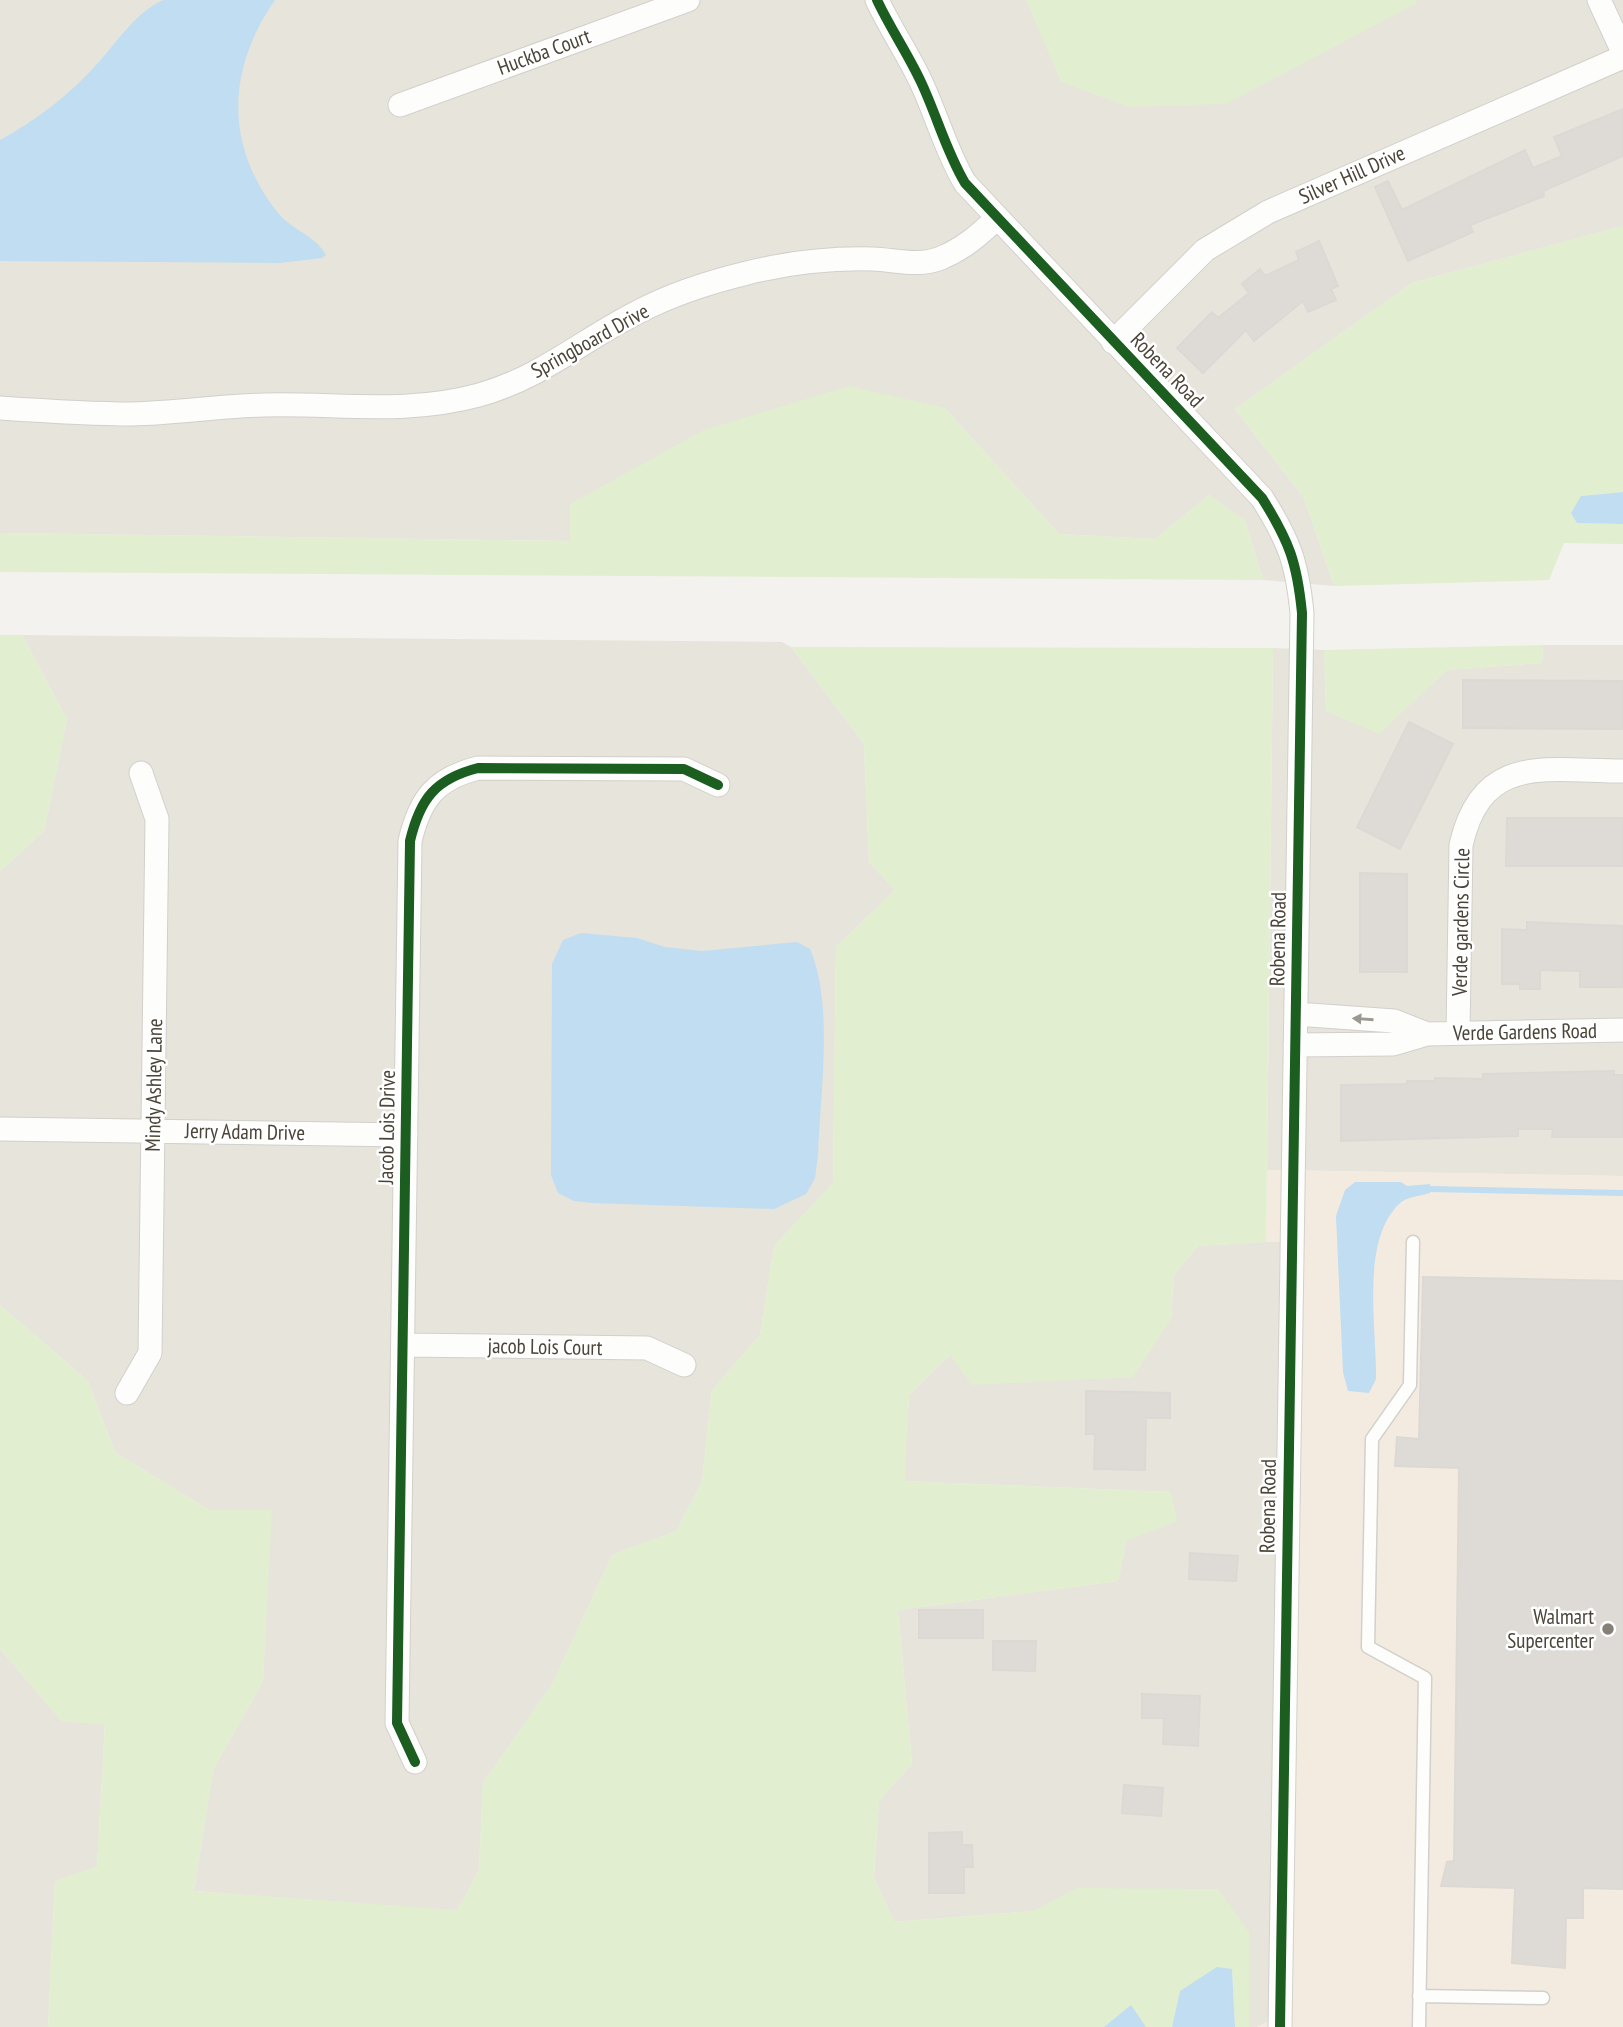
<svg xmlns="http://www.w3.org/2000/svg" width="1623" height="2027" font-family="'PT Sans Narrow',sans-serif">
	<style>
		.residential { fill: #e7e4dc }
		.commercial { fill: #f3ebdf }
		.green { fill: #e1eecf }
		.water { fill: #c0ddf1 }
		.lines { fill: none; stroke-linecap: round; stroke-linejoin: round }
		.stream { stroke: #c0ddf1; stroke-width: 6 }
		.building { fill: #dedbd6; stroke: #dcd9d4; stroke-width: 2 }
		.lane-casing { stroke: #d2d0cb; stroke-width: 15 }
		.street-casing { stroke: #d2d0cb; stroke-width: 25 }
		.lane { stroke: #fdfdfc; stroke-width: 12 }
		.street { stroke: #fdfdfc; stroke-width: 23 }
		.cycleway-casing { stroke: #fff; stroke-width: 15 }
		.cycleway { stroke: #1b5e20; stroke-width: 10 }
		.oneway { fill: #9b9791 }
		.poi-dot { fill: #868178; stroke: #fff; stroke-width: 2.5 }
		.labels { text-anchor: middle; stroke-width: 5; stroke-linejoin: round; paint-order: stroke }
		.street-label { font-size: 21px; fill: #4b4439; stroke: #fff }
		.poi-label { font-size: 21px; fill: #4b4439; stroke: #fff; text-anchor: end }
	</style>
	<rect width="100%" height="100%" fill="#f4f2ee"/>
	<path class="residential" d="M0 0H1623V226L1412 283 1235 409 1304 498 1334 586 1263 580 1245 520 1209 495 1155 539 1059 534 945 408 571 541 0 533Z
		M22 635 782 642 791 647 864 744 869 862 895 890 836 947 833 1183 774 1246 760 1335 712 1390 702 1482 676 1531 612 1555 553 1683 483 1783 479 1870 457 1911 194 1891 213 1770 263 1681 271 1510H209L115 1452 88 1381 0 1305V871L44 831 67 719Z
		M1543 645H1623V1176L1267 1170 1273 648 1324 650 1326 711 1379 733 1447 670 1542 663Z
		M1280 1241 1271 2020 1257 2027H1249V1932L1078 1888 1034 1911 894 1922 874 1877 879 1801 912 1764 898 1610 1118 1581 1126 1541 1171 1492 904 1481 909 1395 950 1355 1171 1319 1174 1275 1198 1246Z
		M0 1649 62 1721 105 1724 97 1867 55 1881 48 2027H0Z"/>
	<path class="commercial" d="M1267 1170 1623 1176V2027H1257L1271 2020 1280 1242H1266Z"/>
	<path class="green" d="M1026 0H1417L1415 4 1226 104 1129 107 1061 82Z
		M1623 226V492L1581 496 1578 523 1623 524V544L1564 543 1549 580 1334 586 1304 498 1235 409 1412 283Z
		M849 386 945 408 1059 534 1155 539 1209 495 1245 520 1263 580 0 572V533L570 541V504L704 430Z
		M0 635H22L67 719 44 831 0 871Z
		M1543 645 1542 663 1447 670 1379 734 1326 711 1324 650Z
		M791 647 1273 648 1266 1242 1198 1246 1174 1275 1171 1319 1133 1377 972 1385 950 1355 909 1395 905 1481 1171 1492 1177 1521 1126 1541 1118 1581 898 1610 912 1764 879 1801 874 1877 894 1922 1033 1911 1077 1888 1218 1889 1249 1932V2027H1235L1232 1969 1180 1991 1172 2027H1146L1131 2006 1104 2027H48L55 1881 97 1867 105 1725 62 1721 0 1649V1305L88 1381 115 1452 209 1510H272L263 1681 213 1770 194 1891 457 1910 479 1870 483 1783 553 1683 612 1555 676 1531 702 1482 712 1390 760 1335 774 1246 833 1183 836 947 895 890 869 862 864 744Z"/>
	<path class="water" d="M163 0H275C227 69 224 145 278 213 291 229 317 237 326 255L322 258 280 263 0 261V140C37 120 69 95 98 63 118 41 135 13 163 0Z
		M1623 492V524L1577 523 1571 513 1581 496Z
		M581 933 637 938 665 947 702 951 797 942 810 949C834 1004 820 1095 818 1155L815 1178 806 1194 774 1209 592 1203 574 1201 558 1193 551 1175 552 964 563 940Z
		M1355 1182H1401L1407 1186 1430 1184V1193C1421 1196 1405 1197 1399 1204 1360 1242 1377 1329 1376 1379L1369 1393 1348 1391 1343 1372 1336 1216 1345 1190Z
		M1217 1967 1232 1969 1235 2027H1172L1180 1991Z
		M1131 2005 1146 2027H1104Z"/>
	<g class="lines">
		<path class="stream" d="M1430 1189 1623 1193"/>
	</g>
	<path class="building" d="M1623 109V156L1543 191 1544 196 1470 225 1473 232 1408 261 1375 187 1388 181 1402 210 1525 150 1533 168 1562 156 1554 137Z
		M1319 241 1338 286 1331 289 1336 300 1308 312 1303 301 1254 341 1246 330 1203 373 1177 348 1212 312 1218 318 1249 293 1242 284 1260 269 1265 276 1299 260 1296 252Z
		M1463 680 1623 681V729L1463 728Z
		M1409 722 1453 744 1400 849 1357 827Z
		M1507 818H1623V866H1506Z
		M1360 873 1407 874V972H1360Z
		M1527 922 1623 926V987H1580V971L1540 970V989H1520V984H1502V929L1527 930Z
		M1614 1071V1075H1623V1137H1552L1553 1129H1518V1136L1341 1141V1085L1407 1084V1081H1435V1078L1483 1079V1074Z
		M1423 1277 1623 1281V1889L1583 1888V1918H1566L1565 1968 1512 1963 1515 1888 1441 1886 1447 1862 1454 1861 1459 1468 1395 1466 1397 1437 1419 1439Z
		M1086 1391 1170 1393V1418H1146L1145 1470 1094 1469 1095 1434H1086Z
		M1190 1553 1238 1556 1236 1581 1189 1579Z
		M919 1610H983V1638H919Z
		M993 1641H1036L1035 1671 993 1670Z
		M1142 1694 1200 1696 1198 1746 1163 1744 1164 1718H1142Z
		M1124 1785 1163 1788 1161 1816 1122 1813Z
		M962 1832V1845H972L973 1867H964V1893H929V1833Z"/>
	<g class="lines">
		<defs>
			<path id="lane" d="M1413 1242 1410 1385 1372 1439 1368 1647 1425 1678 1419 2027
				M1419 1996 1543 1998"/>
			<path id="street" d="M877 0C890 28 908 54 921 82 937 116 946 151 965 183L1262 498C1289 541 1297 562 1302 613L1280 2027
				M1599 0 1623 52
				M400 105 688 0
				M1113 342 1205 250 1268 212 1623 57
				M0 408C44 411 88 414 132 414 176 413 220 406 264 405 338 403 406 415 479 395 543 377 582 340 638 312 672 294 710 282 747 273 787 263 831 258 873 259 896 260 919 267 941 258 963 249 979 235 996 219
				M1296 1014 1394 1021 1427 1034
				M1458 1033 1461 845C1482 752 1547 771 1623 771
				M1295 1045 1393 1044 1427 1034 1623 1030
				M0 1129 406 1135
				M403 1345 647 1348 684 1365
				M127 1393 150 1353 157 819 141 773
				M415 1762 397 1723 410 841C420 799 435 779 478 768L684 769 718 785"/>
		</defs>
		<use href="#lane" class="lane-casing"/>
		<use href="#street" class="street-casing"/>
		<use href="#lane" class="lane"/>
		<use href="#street" class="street"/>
		<defs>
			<path id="cycleway" d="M877 0C890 28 908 54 921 82 937 116 946 151 965 183L1262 498C1289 541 1297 562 1302 613L1280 2027
				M415 1762 397 1723 410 841C420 799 435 779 478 768L684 769 718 785"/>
		</defs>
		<use href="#cycleway" class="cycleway-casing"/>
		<use href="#cycleway" class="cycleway"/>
	</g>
	<defs><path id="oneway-solid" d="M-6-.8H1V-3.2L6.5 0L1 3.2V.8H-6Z" transform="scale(1.75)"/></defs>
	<use class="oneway" href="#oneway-solid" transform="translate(1363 1019) rotate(-176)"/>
	<circle class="poi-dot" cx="1608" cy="1629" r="7"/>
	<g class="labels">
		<g class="street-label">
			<text transform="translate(544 52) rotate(-20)" y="7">Huckba Court</text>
			<text transform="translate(1352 175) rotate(-24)" y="7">Silver Hill Drive</text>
			<text transform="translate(590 341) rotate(-29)" y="7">Springboard Drive</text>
			<text transform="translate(1167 370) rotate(46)" y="7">Robena Road</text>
			<text transform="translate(1461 922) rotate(-89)" y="7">Verde gardens Circle</text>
			<text transform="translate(1278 939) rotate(-89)" y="7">Robena Road</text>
			<text transform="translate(1525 1032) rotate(-1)" y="7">Verde Gardens Road</text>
			<text transform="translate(154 1085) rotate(-89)" y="7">Mindy Ashley Lane</text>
			<text transform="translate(387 1127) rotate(-89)" y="7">Jacob Lois Drive</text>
			<text transform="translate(245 1132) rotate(1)" y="7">Jerry Adam Drive</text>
			<text transform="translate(545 1347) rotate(1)" y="7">jacob Lois Court</text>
			<text transform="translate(1268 1506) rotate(-89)" y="7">Robena Road</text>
		</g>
		<g class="poi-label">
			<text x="1594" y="1624">Walmart<tspan x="1594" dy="24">Supercenter</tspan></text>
		</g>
	</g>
</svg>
